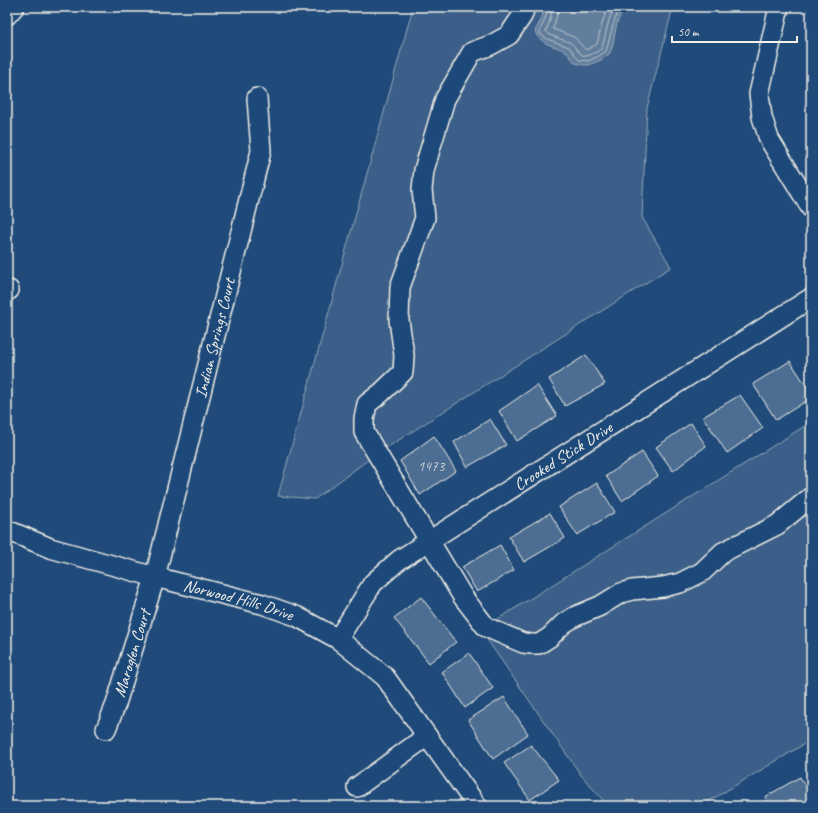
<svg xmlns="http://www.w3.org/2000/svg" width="818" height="813" font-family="Caveat,sans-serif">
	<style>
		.green { fill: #3a5f88; stroke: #97a8b8 }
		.water { fill: #627e9d; stroke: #9cacbb }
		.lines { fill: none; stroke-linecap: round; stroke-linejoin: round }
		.shore { stroke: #bac3ca; stroke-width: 1 }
		.building { fill: #4d6e92; stroke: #f4f1e8 }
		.minor-casing { stroke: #f4f1e8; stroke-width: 22 }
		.minor { stroke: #1f4a7a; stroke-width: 19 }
		.labels { text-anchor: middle; stroke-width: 3; stroke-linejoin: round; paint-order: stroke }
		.number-label { font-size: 15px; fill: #cad0d2 }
		.street-label { font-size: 17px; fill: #f4f1e8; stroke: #1f4a7a }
	</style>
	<rect width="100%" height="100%" fill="#1f4a7a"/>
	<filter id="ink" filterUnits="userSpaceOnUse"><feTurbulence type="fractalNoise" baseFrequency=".025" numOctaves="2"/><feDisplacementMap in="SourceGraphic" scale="8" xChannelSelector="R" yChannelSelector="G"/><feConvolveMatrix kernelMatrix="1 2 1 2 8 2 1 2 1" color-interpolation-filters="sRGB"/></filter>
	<g filter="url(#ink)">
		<path class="green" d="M413 7H673L647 108 642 217 671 267 383 450 490 624 811 422V740L701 806H608L581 775 479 628 372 457 315 499 278 496Z"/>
		<path class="water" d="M544 7H624L617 23 612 48 609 54 601 60 589 65H585L575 63 566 51 545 43 537 36 535 31 542 18Z"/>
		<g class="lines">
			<path class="shore" d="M548 7 545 19 540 30V34L547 39 569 47 579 60 588 61 599 56 606 51 614 22 620 7
				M553 7 550 20 546 31 550 35 571 43 582 55 587 56 597 52 602 48 609 20 614 7
				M559 7 553 29 574 37 586 50 597 44 603 20 608 7"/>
		</g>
		<path class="building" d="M586 355 605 384 565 406 549 379Z
			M790 361 811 393V398L776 420 753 384Z
			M537 385 557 416 517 441 499 411Z
			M740 395 763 428 727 453 703 417Z
			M490 419 506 445 467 467 454 442Z
			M691 423 706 446 673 471 656 447Z
			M434 436 456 471 420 495 400 461Z
			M642 452 658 476 622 501 606 476Z
			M597 483 615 512 577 535 559 507Z
			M550 513 565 538 524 562 509 537Z
			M500 545 514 570 477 592 462 567Z
			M421 597 456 642 429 663 394 618Z
			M469 653 493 688 465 708 442 672Z
			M504 697 528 734 493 759 468 720Z
			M531 745 559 780 530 800 504 763Z
			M800 777 811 796V806H770L765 797Z"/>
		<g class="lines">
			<defs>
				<g id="minor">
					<path d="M525 7 522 16 509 35 491 45 472 52 445 99 424 170 422 190 425 218 400 287 399 320 404 355 403 372 381 393 367 404 364 419V432L463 597 486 627 523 643 532 644H539L550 637 563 624 574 617 600 606 621 593 632 590 663 587 680 583 702 572 723 552 777 525 811 497"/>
					<path d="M779 7 759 94 762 117 769 139 811 208"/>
					<path d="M7 15 14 7"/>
					<path d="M7 291 9 290"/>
					<path id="s1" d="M7 530 50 548 155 577 262 604 296 616 338 639 385 677 477 806"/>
					<path id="s2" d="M338 639 373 583 399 560 811 298"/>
					<path id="s3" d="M106 729 116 704 155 577 261 151 257 98"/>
					<path d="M357 787 427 736"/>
				</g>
			</defs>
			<use href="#minor" class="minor-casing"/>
			<use href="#minor" class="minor"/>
		</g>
	</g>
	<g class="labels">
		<g class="number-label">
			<text x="431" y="471">1473</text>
		</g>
		<g class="street-label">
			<text dy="6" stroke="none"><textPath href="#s3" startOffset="406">Indian Springs Court</textPath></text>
			<text dy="6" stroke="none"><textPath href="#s2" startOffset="295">Crooked Stick Drive</textPath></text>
			<text dy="6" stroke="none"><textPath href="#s1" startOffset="242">Norwood Hills Drive</textPath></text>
			<text dy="6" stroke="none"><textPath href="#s3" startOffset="80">Maroglen Court</textPath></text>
		</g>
	</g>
	<rect width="818" height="813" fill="none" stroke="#1f4a7a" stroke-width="24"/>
	<rect x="12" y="12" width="794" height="789" fill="none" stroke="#f4f1e8" stroke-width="1.5" filter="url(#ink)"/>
	<path d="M672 36v6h125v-6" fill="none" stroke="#f4f1e8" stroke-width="2"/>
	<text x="678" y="36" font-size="12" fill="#f4f1e8" stroke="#1f4a7a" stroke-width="3" paint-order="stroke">50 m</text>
</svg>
